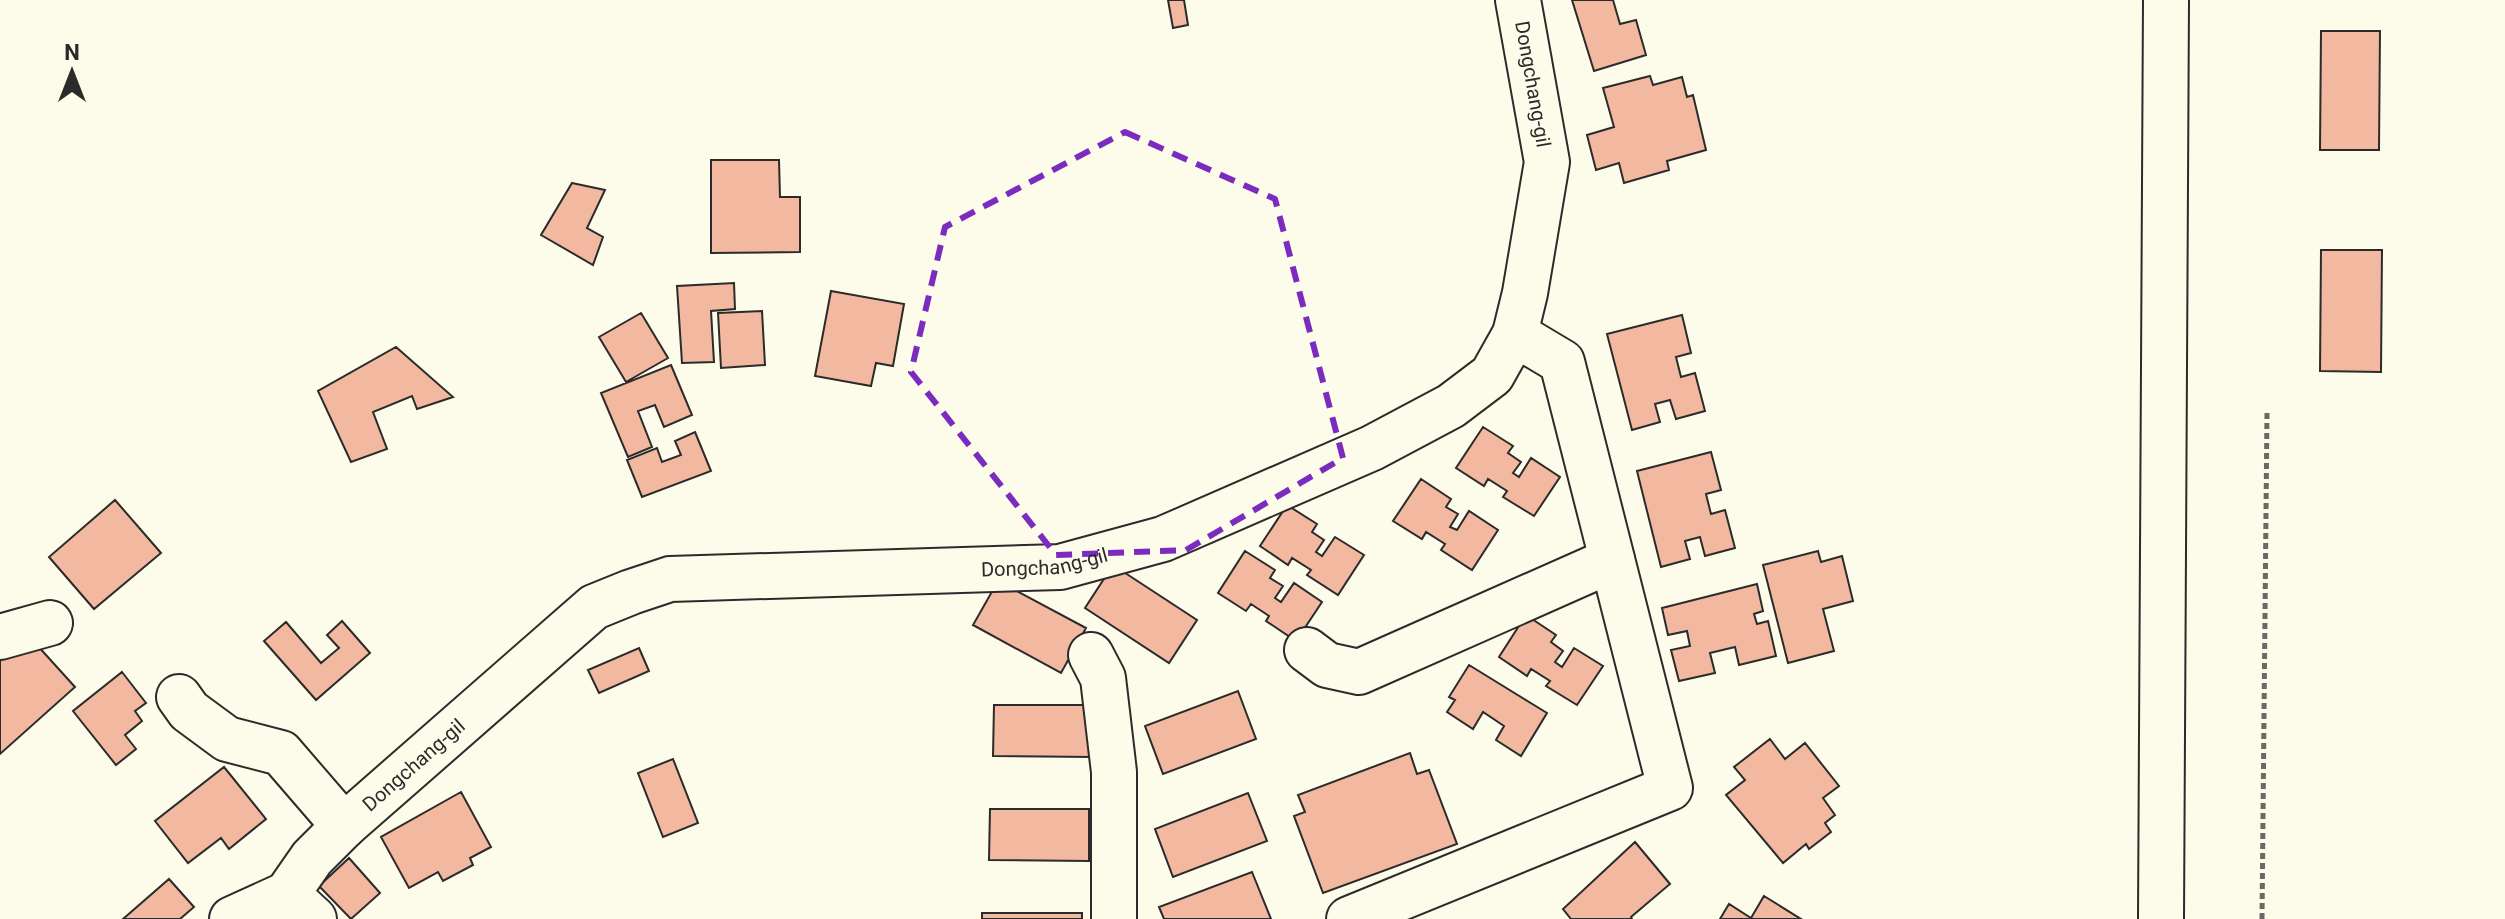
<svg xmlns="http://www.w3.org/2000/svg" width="2505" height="919" font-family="Roboto,sans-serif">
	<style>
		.building { fill: #f2b8a0; stroke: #2b2b2b; stroke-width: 2 }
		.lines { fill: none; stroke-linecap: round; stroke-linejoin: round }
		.minor-casing { stroke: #2b2b2b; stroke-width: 48 }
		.path { stroke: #6a6964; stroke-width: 5; stroke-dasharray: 6 4; stroke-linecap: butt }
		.minor { stroke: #fdfbea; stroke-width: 44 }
		.marked { fill: none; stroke: #7b2cbf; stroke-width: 6; stroke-dasharray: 16 10; stroke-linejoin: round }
		.labels { text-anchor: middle; stroke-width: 6; stroke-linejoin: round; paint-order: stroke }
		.street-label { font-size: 20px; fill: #2b2b2b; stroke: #fdfbea }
	</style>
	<rect width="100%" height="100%" fill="#fdfbea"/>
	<path class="building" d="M1168 0H1184L1188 25 1173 28Z
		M1572 0H1613L1620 24 1636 20 1646 55 1594 71Z
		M2321 31H2380L2379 150H2320Z
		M1650 76 1653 85 1682 77 1687 97 1693 95 1706 150 1667 161 1669 170 1624 183 1619 163 1596 170 1587 135 1614 127 1603 88Z
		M711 160H779L780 197H800V252L711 253Z
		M572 183 605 190 587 228 603 237 593 265 541 235Z
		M2321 250H2382L2381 372 2320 371Z
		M734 283 735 309 711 311 714 362 682 363 677 286Z
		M831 291 904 304 893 366 876 363 871 386 815 376Z
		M762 311 765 365 721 368 718 313Z
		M641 313 668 358 626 382 599 337Z
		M1682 315 1691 353 1676 357 1681 377 1695 373 1705 411 1676 419 1670 400 1655 404 1660 422 1632 430 1607 334Z
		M396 347 453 397 417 409 412 396 373 412 387 449 351 462 318 391Z
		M671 365 692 415 664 427 655 405 638 411 652 447 628 457 601 393Z
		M1483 427 1513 446 1508 453 1521 462 1513 473 1519 477 1531 458 1560 477 1534 516 1503 497 1507 491 1488 479 1484 486 1456 468Z
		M695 432 711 471 642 497 627 460 657 448 662 462 681 455 675 441Z
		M1711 452 1721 490 1706 494 1711 514 1725 510 1735 548 1705 556 1700 537 1685 541 1690 559 1661 567 1637 471Z
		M1421 479 1451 499 1446 507 1458 514 1450 527 1457 530 1469 511 1498 530 1472 570 1441 550 1445 544 1426 532 1422 539 1393 521Z
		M115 500 161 553 94 609 49 557Z
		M1287 505 1317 524 1312 532 1324 540 1316 552 1322 556 1335 537 1364 555 1338 595 1307 575 1311 570 1292 558 1288 565 1260 546Z
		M1245 551 1275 570 1270 578 1283 586 1275 598 1281 602 1294 583 1322 602 1296 641 1266 621 1269 616 1251 604 1246 611 1218 593Z
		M1818 551 1821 562 1842 556 1853 601 1823 609 1834 651 1788 663 1763 565Z
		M1113 565 1197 620 1169 663 1085 608Z
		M998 581 1086 628 1061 673 973 625Z
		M1757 584 1763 611 1754 614 1757 624 1768 621 1776 656 1739 665 1735 647 1710 653 1715 673 1679 681 1671 650 1690 646 1687 631 1668 635 1662 608Z
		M1526 615 1556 635 1551 642 1563 651 1555 662 1562 667 1574 648 1603 666 1577 705 1546 686 1550 681 1531 669 1527 676 1499 657Z
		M342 621 370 653 316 700 264 641 286 622 321 663 339 648 327 635Z
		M27 634 75 687 0 754V657Z
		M639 648 649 671 599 693 588 670Z
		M1469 665 1547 713 1521 756 1496 740 1504 726 1483 712 1473 729 1447 712 1455 700 1449 697Z
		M122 672 146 703 135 711 142 721 125 735 136 749 116 765 73 711Z
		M1238 691 1256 739 1163 774 1145 726Z
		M994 705H1093V757L993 756Z
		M1770 739 1785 759 1805 743 1839 786 1823 798 1835 815 1825 823 1831 832 1809 849 1806 844 1783 863 1726 795 1745 780 1734 767Z
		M1410 753 1417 774 1429 770 1457 844 1323 893 1294 816 1305 812 1298 795Z
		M673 759 698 823 663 837 638 773Z
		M224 767 266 819 229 849 221 838 188 863 155 821Z
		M461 792 491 847 470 858 473 865 443 881 438 872 409 888 381 837Z
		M1248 793 1267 841 1173 877 1155 829Z
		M990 809H1089V861L989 860Z
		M1635 842 1670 884 1631 917 1632 919H1571L1563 909Z
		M349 858 380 893 351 919 319 886Z
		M1252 872 1271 919H1164L1159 907Z
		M169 879 194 907 180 919H123Z
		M1764 896 1801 919H1720L1729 904 1751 918Z
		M982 913H1082V919H982Z"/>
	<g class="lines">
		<defs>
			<g id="minor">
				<path d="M0 637 50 623"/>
				<path d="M1307 650 1327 665 1359 672 1612 560"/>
				<path d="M1091 655 1103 678 1114 772V919"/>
				<path d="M179 697 189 711 227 739 281 753 344 826"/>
				<path d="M287 894 314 919"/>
				<path id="s1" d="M232 919 287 894 312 858 344 826 594 607 631 592 670 579 1060 567 1163 539 1372 448 1451 406 1492 375 1515 334 1525 293 1547 162 1518 0"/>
				<path d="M1349 919 1670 788 1562 362 1515 334"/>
				<path d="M2161 919 2166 0"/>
			</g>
		</defs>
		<use href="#minor" class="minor-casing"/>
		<path class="path" d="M2262 919 2267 412"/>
		<use href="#minor" class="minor"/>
	</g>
	<path class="marked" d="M1125 132 1275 199 1343 458 1186 550 1056 555 911 372 945 227Z"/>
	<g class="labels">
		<g class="street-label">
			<text transform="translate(1533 84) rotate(80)" y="7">Dongchang-gil</text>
			<text dy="7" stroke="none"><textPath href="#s1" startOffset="938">Dongchang-gil</textPath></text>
			<text dy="7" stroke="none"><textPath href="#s1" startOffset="242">Dongchang-gil</textPath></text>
		</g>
	</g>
	<g transform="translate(72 72)" stroke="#fdfbea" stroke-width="6" paint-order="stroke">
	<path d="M0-6L14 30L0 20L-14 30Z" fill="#2b2b2b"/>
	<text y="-12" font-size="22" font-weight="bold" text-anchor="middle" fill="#2b2b2b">N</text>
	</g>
</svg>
